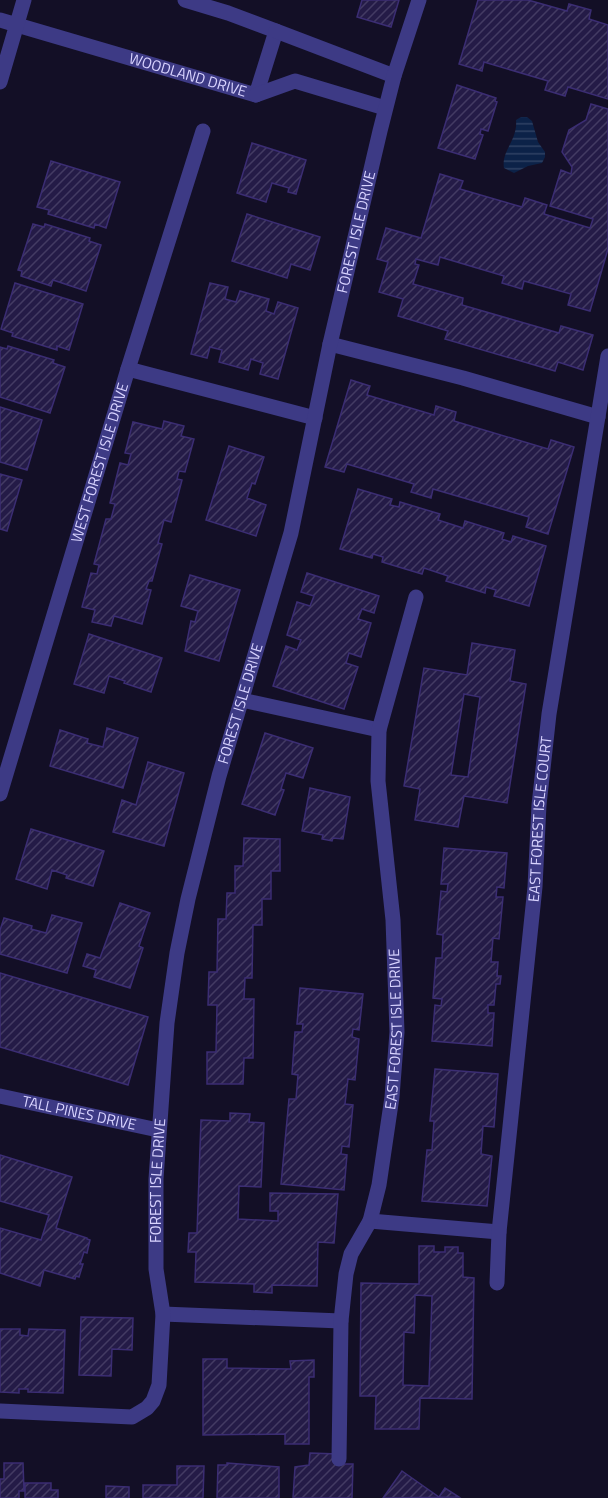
<svg xmlns="http://www.w3.org/2000/svg" width="608" height="1498" font-family="'Titillium Web',sans-serif">
	<style>
		.water { fill: url(#water-rules) }
		.building { fill: url(#building-hatch); stroke: #3b2d73; stroke-width: 1.5; fill-rule: evenodd }
		.lines { fill: none; stroke-linecap: round; stroke-linejoin: round }
		.minor { stroke: #3d3a85; stroke-width: 15 }
		.tertiary { stroke: #3d3a85; stroke-width: 15 }
		.labels { text-anchor: middle; stroke-width: 4.5; stroke-linejoin: round; paint-order: stroke }
		.street-label { font-size: 15px; fill: #d9d4ff; stroke: #130f26 }
	</style>
	<defs>
		<pattern id="water-rules" width="6" height="5" patternUnits="userSpaceOnUse" patternTransform="scale(1.5)"><rect width="6" height="5" fill="#0c2248"/><path d="M0 2.5h6" fill="none" stroke="#2f4163"/></pattern>
		<pattern id="building-hatch" width="6" height="6" patternUnits="userSpaceOnUse" patternTransform="scale(1.5)"><rect width="6" height="6" fill="#241b47"/><path d="M-1 1l2-2M0 6l6-6M5 7l2-2" fill="none" stroke="#433b63"/></pattern>
	</defs>
	<rect width="100%" height="100%" fill="#130f26"/>
	<path class="water" d="M521 117H527L532 121 538 142 545 152V157L542 163 528 166 514 173 504 168C501 151 518 140 516 120Z"/>
	<path class="building" d="M362 0H399L391 27 357 17Z
		M478 0H528L567 11 569 4 591 10 589 19 608 25V99L568 87 565 96 545 90 548 81 484 62 482 71 459 64Z
		M457 85 496 98 495 101 497 102 488 131 481 129 480 134 483 135 475 159 438 148Z
		M591 104 608 109V249L590 311 568 305 571 294 524 281 522 289 502 283 504 276 440 257 438 265 416 259 415 264 419 265 413 284 463 298 462 305 559 333 561 326 593 335 583 370 558 362 555 371 445 339 448 331 398 316 403 299 379 292 388 262 377 259 386 228 421 238 440 174 463 181 460 189 522 207 525 198 547 205 544 214 590 228 593 219 550 206 561 170 571 174 572 167 562 152 569 130 586 120Z
		M252 143 306 160 296 194 288 192 289 188 272 183 266 202 237 193Z
		M51 161 120 182 106 228 95 224 94 228 48 214 49 210 37 207Z
		M247 214 320 237 310 270 291 264 287 278 232 261Z
		M33 224 44 227 45 224 90 238 89 241 101 245 86 291 53 280 51 286 21 276 22 271 18 270Z
		M15 283 83 304 69 350 57 346V350L12 336 13 333 1 329Z
		M210 283 228 287 225 299 236 302 240 291 269 299 266 311 274 314 278 302 298 308 278 379 260 374 263 363 251 359 248 370 219 362 222 350 210 347 207 358 191 354Z
		M8 346 54 360 53 363 65 367 50 413 0 397V347L7 349Z
		M351 380 370 386 367 395 434 415 436 406 456 412 454 421 548 449 551 440 574 447 548 534 526 527 529 517 433 489 431 498 411 492 414 484 347 464 344 472 325 467Z
		M0 407 42 420 27 470 0 462Z
		M164 421 184 426 181 436 194 439 185 472 179 471 177 479 182 480 171 522 164 520 158 543 162 544 152 581H149L146 589 151 590 142 624 114 616 111 626 92 622 95 610 82 607 91 573 97 574 99 565 94 564 106 519H111L115 504 110 503 120 463 128 465 131 454 125 453 133 422 162 429Z
		M229 446 264 457 255 484 252 483 247 498 266 505 256 536 206 520Z
		M0 474 22 480 7 531 0 529Z
		M358 489 392 499 390 505 399 507 400 502 440 514 438 520 463 528 465 521 504 533 502 539 511 542 513 536 546 546 529 606 494 596 496 590 486 587 485 593 446 581 448 576 424 568 422 574 382 562 383 557 373 554 372 558 340 549Z
		M307 573 379 596 374 613 362 609 358 619 371 623 361 657 349 653 346 663 358 667 344 709 273 686 286 646 297 650 301 640 287 635 297 602 310 606 314 596 301 592Z
		M190 575 240 590 219 661 185 651 191 621 195 622 198 611 181 606Z
		M89 634 162 658 151 692 124 683 125 681 109 676 104 693 74 684Z
		M472 643 515 650 510 681 526 684 507 803 464 796 458 827 415 820 420 789 404 786 424 668 467 675ZM464 694 480 697 468 777 451 775Z
		M107 728 138 738 123 788 50 766 60 730 88 739 87 743 103 747Z
		M265 733 313 748 303 778 286 773 281 789 284 790 275 815 242 804Z
		M148 762 184 773 164 846 113 832 122 800 136 805Z
		M310 788 350 797 343 839 333 838 332 841 322 839 323 835 302 831Z
		M31 829 104 851 93 886 66 878 67 875 52 870 47 889 16 879Z
		M244 838 280 839V871H271V899H262V925H253L252 978H245L244 999H254L253 1058H244L243 1084H207V1052H216L217 1005H208L209 972H217L218 919H226L227 893H235V866H243Z
		M444 848 507 853 504 888 497 887 496 897H503L499 939 493 938 491 962H498L497 976H501L500 984H496L494 1005H488V1013H494L492 1046 432 1041 435 1005 441 1006 442 999 433 998 436 958H442L443 935 437 934 441 891 447 892 448 884H441Z
		M120 903 150 913 139 946 143 948 130 988 94 977 96 970 83 966 87 954 100 958Z
		M52 915 82 923 67 973 0 954V930L4 918 32 926 31 929 46 933Z
		M0 973 148 1017 128 1085 0 1047Z
		M300 988 363 994 359 1030 353 1029 352 1037 359 1039 355 1080 348 1079 345 1104 353 1105 349 1147 342 1146 341 1154 347 1155 344 1190 281 1184 289 1099H296L298 1075 292 1074 295 1032H302L303 1024H297Z
		M435 1069 498 1074 494 1127 483 1126 481 1154 492 1156 487 1206 422 1201 427 1150H432L434 1121H430Z
		M230 1113 250 1114 249 1122 264 1123 261 1187 239 1186 238 1219 278 1221V1211H270V1193L338 1194 334 1243 318 1242 317 1286 272 1285V1293L254 1292V1284L195 1282 196 1252H188L189 1233H197L201 1120 230 1121Z
		M0 1155 72 1177 56 1228 87 1238V1239L90 1240 87 1253 84 1252 80 1264H83L79 1277 76 1276 75 1279 44 1270 40 1286 0 1273V1228L41 1240 49 1215 0 1201Z
		M419 1246H434V1252H445V1247H458V1253H463V1277L474 1278 472 1399 420 1398 419 1429H375L376 1396H360L361 1283 419 1284ZM415 1295 432 1296 429 1386 403 1385 404 1332 414 1333Z
		M81 1317 133 1318 132 1350 112 1349 111 1376 79 1375Z
		M0 1329H20V1335L28 1336 29 1329 65 1330 63 1393 28 1392V1389H19V1393L0 1392Z
		M203 1359H227V1368L291 1369 290 1361 314 1360V1377H309V1444H285V1434L203 1435Z
		M310 1453 338 1454V1464H353L352 1498H293L295 1467 309 1465Z
		M4 1463H23L24 1491H19V1498H0V1479H4Z
		M227 1463 279 1467V1498H217L218 1465H227Z
		M177 1466H204L203 1498H143V1485H177Z
		M402 1471 439 1497 445 1488 459 1497 383 1498Z
		M25 1483H51V1490H58V1498H25Z
		M106 1486 129 1487V1498H106Z"/>
	<g class="lines">
		<g class="minor">
			<path id="s1" d="M17 25 256 95 276 31 228 13 185 0"/>
			<path d="M276 31 394 76"/>
			<path d="M256 95 295 81 385 108"/>
			<path d="M330 344 463 378 598 417"/>
			<path d="M128 369 315 418"/>
			<path d="M242 700 379 730"/>
			<path id="s2" d="M0 794 128 369 203 131"/>
			<path id="s3" d="M0 1096 158 1130"/>
			<path d="M370 1221 499 1232"/>
			<path id="s4" d="M497 1283 499 1232 535 887 539 805 549 714 608 356"/>
			<path d="M163 1314 341 1321"/>
			<path id="s5" d="M0 1411 132 1417 147 1408 153 1401 159 1385 163 1314 156 1269V1179L167 1023 177 953 188 899 219 776 291 533 330 344 380 131 394 76 419 0"/>
			<path id="s6" d="M339 1459 341 1321 346 1274 351 1254 370 1221 379 1185 392 1097 397 1032 393 920 378 781 379 730 416 597"/>
		</g>
		<path class="tertiary" d="M0 20 17 25
			M0 82 24 0"/>
	</g>
	<g class="labels">
		<g class="street-label">
			<text dy="5" stroke="none"><textPath href="#s1" startOffset="178">WOODLAND DRIVE</textPath></text>
			<text dy="5" stroke="none"><textPath href="#s5" startOffset="1353">FOREST ISLE DRIVE</textPath></text>
			<text dy="5" stroke="none"><textPath href="#s2" startOffset="346">WEST FOREST ISLE DRIVE</textPath></text>
			<text dy="5" stroke="none"><textPath href="#s5" startOffset="867">FOREST ISLE DRIVE</textPath></text>
			<text dy="5" stroke="none"><textPath href="#s4" startOffset="466">EAST FOREST ISLE COURT</textPath></text>
			<text dy="5" stroke="none"><textPath href="#s6" startOffset="438">EAST FOREST ISLE DRIVE</textPath></text>
			<text dy="5" stroke="none"><textPath href="#s3" startOffset="81">TALL PINES DRIVE</textPath></text>
			<text dy="5" stroke="none"><textPath href="#s5" startOffset="381">FOREST ISLE DRIVE</textPath></text>
		</g>
	</g>
</svg>
